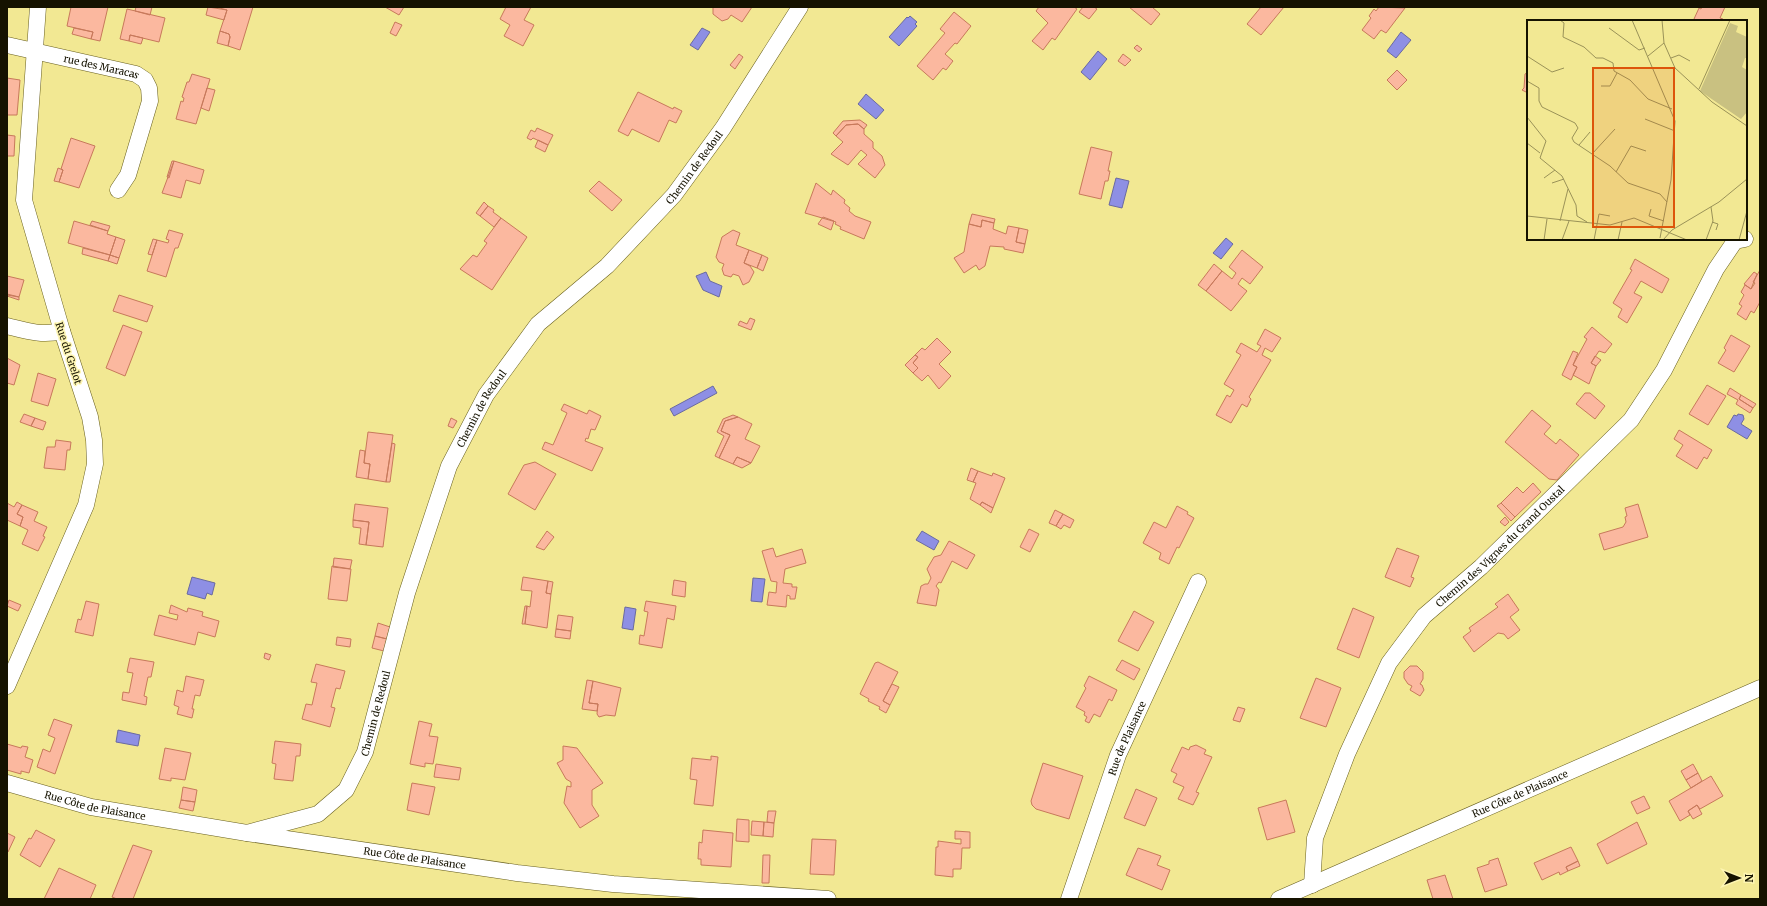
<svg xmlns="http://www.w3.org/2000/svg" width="1767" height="906" font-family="Merriweather,serif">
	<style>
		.water { fill: #8e8fe4; stroke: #6a6aa0 }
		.building { fill: #fbb89f; stroke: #c7795b }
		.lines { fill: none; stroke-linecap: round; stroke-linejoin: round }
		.minor-casing { stroke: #69601f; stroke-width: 17 }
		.minor { stroke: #fff; stroke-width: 16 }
		.labels { text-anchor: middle; stroke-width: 3; stroke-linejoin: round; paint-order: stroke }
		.street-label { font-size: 10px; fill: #151200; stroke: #fdf5b2 }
		.inset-road { fill: none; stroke: #9a9258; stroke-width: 1 }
		.view { fill: #dd550b; fill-opacity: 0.15; stroke: #dd550b; stroke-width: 2 }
		.inset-edge { fill: none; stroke: #151200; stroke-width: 2 }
	</style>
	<rect width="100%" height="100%" fill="#f2e893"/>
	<path class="water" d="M910 16 917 22 915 24 917 26 899 46 889 37 907 17 908 18Z
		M702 28 710 32 698 50 690 45Z
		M1401 32 1411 40 1396 58 1387 51Z
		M1098 51 1107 59 1090 80 1081 72Z
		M866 94 884 110 876 119 858 104Z
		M1116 178 1129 181 1122 208 1109 205Z
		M1226 238 1233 244 1221 259 1213 253Z
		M706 272 710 281 722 286 719 297 703 290 696 276Z
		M713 386 717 393 674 416 670 409Z
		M1738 414 1743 415 1744 419 1741 424 1752 431 1747 439 1727 427 1734 415 1737 416Z
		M922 531 939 541 934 550 916 540Z
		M192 577 215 583 212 595 207 593 205 599 187 594Z
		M753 578 765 579 762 602 751 601Z
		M625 607 636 609 633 630 622 628Z
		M118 730 140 735 138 746 116 742Z"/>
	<path class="building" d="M71 7H108L100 41 91 39 93 32 67 26Z
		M136 7H152L150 15 135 11Z
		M208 7 227 10 224 20 206 15Z
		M216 7H253L240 50 228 46 230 37 229 34 220 31 227 10Z
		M385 7H404L399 15Z
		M506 7H531L524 20 534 25 523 46 504 36 510 25 500 19Z
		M713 7H752L742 22 731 15 728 19 722 21 713 14Z
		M1039 7H1074L1077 9 1055 40 1052 38 1043 50 1032 41 1048 23 1036 11Z
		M1083 7H1094L1097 9 1089 19 1079 12Z
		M1129 7H1152L1160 14 1151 25Z
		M1261 7H1284L1261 35 1247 24Z
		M1379 7 1405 8 1386 33 1381 30 1374 39 1362 30 1371 18 1369 16 1374 9 1376 11Z
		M1702 7H1725L1720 18 1723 19 1722 21H1698L1694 19 1699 8 1701 9Z
		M127 9 165 18 159 42 130 35 129 41 120 39Z
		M954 12 971 26 957 44 955 43 945 54 953 61 946 70 943 68 933 80 917 66 945 33 940 29Z
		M395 22 402 25 396 36 390 33Z
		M74 28 93 32 91 39 72 34Z
		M220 31 229 34 230 37 228 46 217 43Z
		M130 35 143 38 141 44 129 41Z
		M1137 45 1142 49 1139 52 1134 48Z
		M739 54 743 57 735 69 730 65Z
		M1123 54 1131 60 1125 66 1118 61Z
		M1397 70 1407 80 1397 90 1387 80Z
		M1528 72V93L1522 90 1524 88 1525 74Z
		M192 74 210 79 196 124 176 119 181 101 183 102 184 98 182 97 187 82H189Z
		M7 78 20 80 17 115H7Z
		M207 88 215 90 209 111 201 108Z
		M638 92 673 109 674 107 682 111 676 123 669 120 659 142 632 129 628 136 618 131Z
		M860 120 867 125 864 129 858 124 846 125 836 136 833 133 843 121Z
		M858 124 864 129V134L873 142V148L882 156 885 165 875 178 858 164 867 155 861 150 848 165 831 154 843 142 836 136 846 125Z
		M537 128 553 135 548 145 533 138 531 140 527 138 531 130 535 132Z
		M7 135 15 136 14 156H7Z
		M71 138 95 146 79 188 59 182 63 170 61 169Z
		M538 140 548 145 545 152 535 147Z
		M1091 147 1112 152 1108 171H1110L1108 181H1105L1101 199 1079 194Z
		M172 161H174L169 178 167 177Z
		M174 161 204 170 200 184 186 180 181 198 162 193Z
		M58 168 63 170 59 182 54 181Z
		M599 181 622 200 612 211 589 191Z
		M816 183 831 195 833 190 845 200 844 203 850 208 849 211 855 216 871 222 864 239 840 229 841 227 835 224 836 222 805 213Z
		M484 202 488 206 480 216 476 213Z
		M488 206 494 210 493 212 501 218 494 227 480 216Z
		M972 214 995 219 994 223 982 220 981 227 969 224Z
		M823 217 834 221 831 230 818 224Z
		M501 218 527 237 492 290 460 269 473 255 477 257 487 243 484 241Z
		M982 220 994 223 993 229 1006 234 1008 226 1019 228 1016 242 1025 244 1023 253 1004 249V247L990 246 985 266 979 270 976 265 964 273 954 258 964 252 969 224 981 227Z
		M74 221 108 231 107 234 116 237 110 255 68 243Z
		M92 221 110 226 108 231 90 225Z
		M1019 228 1028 230 1025 244 1016 242Z
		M169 230 183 234 178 248H175L166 277 147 271 157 240 168 243 169 240 166 239Z
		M733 230 740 233 736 245 749 250 744 263 750 266 754 272 749 282 743 285 739 276 733 274 731 277 724 275 722 269 724 264 719 262 716 257 722 237Z
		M116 237 125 240 119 258 110 255Z
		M153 239 157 240 152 255 148 254Z
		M83 248 110 255 108 261 82 254Z
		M749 250 762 255 757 268 744 263Z
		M1242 250 1263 267 1250 284 1242 278 1238 284 1247 291 1231 311 1206 291 1222 271 1232 279 1236 273 1229 267Z
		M110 255 119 258 117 264 108 261Z
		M762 255 768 258 763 271 757 268Z
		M1635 259 1669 279 1662 293 1641 281 1634 293 1642 297 1627 323 1618 317 1622 309 1613 303 1632 270 1630 269Z
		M1214 264 1222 271 1206 291 1198 285Z
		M1760 270V302L1754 313 1751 311 1746 320 1737 314 1742 306 1739 304 1744 295 1741 292 1745 285 1751 289 1755 283 1753 282Z
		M1754 272 1757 274 1751 289 1744 284Z
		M7 276 24 280 19 297 7 295Z
		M7 294 19 297V300L7 296Z
		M119 295 153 306 147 322 113 311Z
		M750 318 755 320 751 330 738 325 740 321 747 324Z
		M123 325 142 332 125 376 106 368Z
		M1592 327 1612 344 1605 353 1599 351 1591 363 1596 366 1589 384 1573 375 1577 367 1573 365 1587 339 1584 337Z
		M1265 329 1281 338 1272 352 1265 348 1262 355 1271 360 1249 397 1251 399 1247 407 1242 404 1231 423 1216 415 1227 395 1230 397 1234 390 1224 384 1241 355 1236 352 1241 343 1257 352 1261 346 1257 344Z
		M1731 335 1750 346 1734 372 1718 363 1726 350 1724 348Z
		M937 338 951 352 939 364 951 376 939 389 928 375 922 381 913 373 918 368 913 363 918 357 915 355 922 348 925 350Z
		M1573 351 1578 353 1573 365 1577 367 1571 380 1562 375Z
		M915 355 918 357 913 363 918 368 913 373 905 365Z
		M1595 356 1601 360 1596 366 1591 363Z
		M7 358 20 365 14 385 7 383Z
		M38 373 56 379 48 406 31 401Z
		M1707 385 1726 396 1708 425 1689 414Z
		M1730 388 1741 395 1739 399 1753 408 1750 413 1736 404 1738 400 1727 394Z
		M1585 393H1590L1605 406 1595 419 1576 404Z
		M1741 395 1756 404 1753 408 1739 399Z
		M564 404 587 414 589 410 601 416 595 430 591 429 588 439 586 438 585 441 603 448 592 471 542 449 545 442 553 445 567 413 561 410Z
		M1532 410 1551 426 1544 434 1556 444 1560 439 1579 455 1557 480 1549 479 1505 442Z
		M24 414 35 418 31 426 20 422Z
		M733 415 738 417 725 421 721 431 730 435 719 458 715 456 724 436 717 432 723 419Z
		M738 417 752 424 745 439 760 446 751 463 737 457 733 464 719 458 730 435 721 431 725 421Z
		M35 418 46 422 43 430 31 426Z
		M451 418 457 421 453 428 448 426Z
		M1679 430 1712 450 1707 459 1704 457 1697 469 1676 456 1683 445 1674 439Z
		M368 432 393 435 386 482 368 479 370 464 364 463Z
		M56 440 71 442 70 450H67L65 470 44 468 47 447H55Z
		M392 443 395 444 390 482H386Z
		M360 450 365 451 364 463 370 464 368 479 356 477Z
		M737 457 751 463 742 468 733 464Z
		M535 462 556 474 535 510 508 494 524 465Z
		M971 468 978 471 973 482 967 480Z
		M978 471 992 476 993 473 1005 478 993 508 982 502 980 505 970 499 976 483 973 482Z
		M1533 483 1541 492 1515 517 1501 503 1517 487 1523 493Z
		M17 502 22 505 17 514 23 517 20 526 7 520V503L14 507Z
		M982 502 993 508 991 513 980 505Z
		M1501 503 1515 517 1511 521 1497 506Z
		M355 504 388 508 383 547 366 545 369 522 353 520Z
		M1638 504 1648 537 1604 550 1599 534 1623 527 1626 522 1625 517 1627 516 1625 508Z
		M22 505 38 512 34 521 47 527 43 536 45 537 38 551 22 544 28 530 20 526 23 517 17 514Z
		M1177 506 1188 512 1187 514 1194 518 1179 548 1177 547 1169 564 1159 559 1161 553 1143 543 1154 522 1166 528Z
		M1055 510 1063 514 1056 526 1049 523Z
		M1063 514 1074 520 1070 528 1064 525 1061 529 1056 526Z
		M1505 517 1509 522 1505 526 1500 522Z
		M353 520 369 522 366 545 359 544 361 528 353 527Z
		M1029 529 1039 534 1030 552 1020 547Z
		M547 531 554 537 544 550 536 547Z
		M949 541 975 555 967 569 952 561 941 583 939 582 936 586 939 590 936 606 917 603 921 586 925 584H928L931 578 927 569 934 557 941 555Z
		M773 548 776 557 802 549 806 563 785 569 783 583 792 584V587H797L795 599H790V596L787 595 786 607 767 605 769 592 776 593 777 582 771 581 762 551Z
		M1397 548 1419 556 1411 577 1414 578 1410 587 1385 577Z
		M334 558 352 560 350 569 333 567Z
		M332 566 351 569 347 601 328 599Z
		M523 577 548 581 546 593 551 594 547 628 525 624 527 606 530 607 532 591 521 590Z
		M674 580 686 582 685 597 672 595Z
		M548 581 553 582 551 594 546 593Z
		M1508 594 1519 610 1510 617 1520 630 1508 639 1504 634 1498 633 1474 652 1463 637 1471 631 1469 628 1498 607 1495 604Z
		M9 600 21 605 18 611 7 606Z
		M86 601 99 604 93 636 75 632 78 619 81 620Z
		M646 601 676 606 674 620 667 618 662 648 639 644 640 635 644 636 648 612 644 611Z
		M171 605 187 612 188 608 203 612 202 616 219 621 215 637 198 632 195 645 154 635 159 615 177 620 178 615 169 613Z
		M525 606H527L525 624H522Z
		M1353 608 1374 617 1359 658 1337 649Z
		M1134 611 1154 622 1138 651 1118 641Z
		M558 615 573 617 571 631 556 629Z
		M378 623 390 627 387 639 375 636Z
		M556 629 571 631 570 639 555 637Z
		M375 636 387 639 384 651 372 648Z
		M337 637 351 639 350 647 336 645Z
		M265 653 271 655 269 660 264 658Z
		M130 658 154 662 151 677H148L144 696 147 697 146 705 122 700 123 692 129 693 133 673 127 672Z
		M1122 660 1140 669 1134 680 1116 670Z
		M878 662 898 672 883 701 890 705 886 713 879 709 880 707 868 701 869 699 860 694 875 663Z
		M316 664 345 671 340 689 336 688 331 707 335 708 330 727 302 719 306 704 312 705 317 683 311 682Z
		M1410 666H1417L1423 672V679L1420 684 1422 685 1424 690 1420 696 1410 690 1412 686 1408 684 1404 678V672Z
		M186 676 204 680 200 696 195 695 192 709H194L192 718 177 714 179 707 174 705 177 690 183 692Z
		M1089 676 1117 690 1112 701 1109 699 1100 717 1094 714 1089 723 1085 721 1087 717 1084 715 1085 712 1076 707 1086 688 1084 686Z
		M1316 678 1341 688 1326 727 1300 718Z
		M587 680 593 681 589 703 598 704 597 711 582 709Z
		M593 681 621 688 615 716 606 715 599 717 597 714 598 704 589 703Z
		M892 684 899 687 890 705 883 701Z
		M1238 707 1245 709 1240 722 1233 720Z
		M54 719 72 725 55 774 37 767 43 749 50 752 55 738 48 735Z
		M419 721 432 724 429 736 438 737 433 764 425 763V767L410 764Z
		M275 741 301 744 300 756H296L293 781 274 779 276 764 272 763Z
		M7 744 21 748 22 746 28 747 25 757 33 760 29 773 21 771V774L7 770Z
		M1196 745 1206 750 1204 754 1212 757 1196 792 1199 793 1193 805 1178 799 1184 787 1173 782 1177 774 1171 771 1182 747 1189 750 1190 747Z
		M563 746 577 748 603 783 592 790V805L599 816 580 828 564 803 567 786 571 787V782L566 779 557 763 563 760Z
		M165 748 191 753 185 780 171 778V781L159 779Z
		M711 756 718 757 713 806 694 804 697 780 690 779 692 758 711 760Z
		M1043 763 1083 776 1069 819 1036 809 1032 805 1031 801Z
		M436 764 461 768 459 780 434 777Z
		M1693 764 1698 773 1686 780 1681 771Z
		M1698 773 1702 781 1691 788 1686 780Z
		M1711 776 1723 796 1700 809 1697 805 1688 811 1690 815 1680 821 1669 801Z
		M412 783 435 787 429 815 407 810Z
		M183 787 197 790 195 802 181 800Z
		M1136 789 1157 798 1145 826 1124 818Z
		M1644 796 1650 808 1637 814 1631 802Z
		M181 800 195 802 193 811 179 808Z
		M1286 800 1295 832 1267 840 1258 808Z
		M1697 805 1702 814 1693 819 1688 811Z
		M768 811H776L774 823 767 822Z
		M737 819 749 820V842L736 841Z
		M752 821 764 822 763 836 751 835Z
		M764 822 774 823 773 837 763 836Z
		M1637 822 1647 844 1607 864 1597 844Z
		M36 830 55 840 40 867 20 855 29 838 31 839Z
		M703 830 733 833 731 867 701 865V859H698L699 842 702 843Z
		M955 831 970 832V848H962L961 869H953V877L935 875 936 847H938V841L961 844V839H955Z
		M7 833 15 837 8 852H7Z
		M812 839 836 840 834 875 810 874Z
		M133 845 152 851 133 899H117L112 897Z
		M1571 847 1578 861 1566 867 1568 871 1560 875 1559 872 1542 880 1534 863Z
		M1138 848 1161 856 1157 865 1170 870 1162 890 1126 875Z
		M763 855H770L769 883H762Z
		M1498 858 1507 885 1485 892 1477 868 1489 864V861Z
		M1578 861 1580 866 1568 871 1566 867Z
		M59 868 96 885 90 899H44Z
		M1445 875 1453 899H1433L1427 880Z"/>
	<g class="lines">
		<defs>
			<g id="minor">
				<path id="s1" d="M7 45 136 74 145 80 149 88 150 101 128 175 118 190"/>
				<path d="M7 326C27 331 42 336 62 331"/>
				<path d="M7 686 86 505 95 464 94 440 90 417 62 331 24 200 38 7"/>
				<path id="s2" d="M7 783 91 807 247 833 517 873 613 884 828 899"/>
				<path id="s3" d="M247 833 318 814 346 790 365 752 407 593 449 466 486 395 538 324 607 266 674 195 723 128 800 7"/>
				<path id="s4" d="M1312 885 1315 838 1347 754 1389 663 1424 616 1481 567 1631 420 1664 370 1716 269 1735 241 1745 239"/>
				<path id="s5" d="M1069 899 1118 755 1198 582"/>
				<path id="s6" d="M1279 899 1760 688"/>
			</g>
		</defs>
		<use href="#minor" class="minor-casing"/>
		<use href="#minor" class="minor"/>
	</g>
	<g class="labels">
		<g class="street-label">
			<text dy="4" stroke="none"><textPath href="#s1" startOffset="97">rue des Maracas</textPath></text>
			<text dy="4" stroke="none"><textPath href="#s3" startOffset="841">Chemin de Redoul</textPath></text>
			<text transform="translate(69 353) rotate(72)" y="4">Rue du Grelot</text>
			<text dy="4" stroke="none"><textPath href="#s3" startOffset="517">Chemin de Redoul</textPath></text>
			<text dy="4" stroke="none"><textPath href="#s4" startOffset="399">Chemin des Vignes du Grand Oustal</textPath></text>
			<text dy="4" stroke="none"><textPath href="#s3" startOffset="193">Chemin de Redoul</textPath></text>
			<text dy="4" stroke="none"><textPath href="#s5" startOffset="171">Rue de Plaisance</textPath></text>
			<text dy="4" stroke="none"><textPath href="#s6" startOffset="263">Rue Côte de Plaisance</textPath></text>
			<text dy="4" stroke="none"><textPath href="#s2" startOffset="91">Rue Côte de Plaisance</textPath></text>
			<text dy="4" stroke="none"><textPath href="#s2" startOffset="415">Rue Côte de Plaisance</textPath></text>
		</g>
	</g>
	<g transform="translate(1527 20)">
		<rect width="220" height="220" fill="#f2e893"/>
		<path d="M203 3 211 6 209 12 220 17V38H218L215 47 220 50V92L214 99 173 71Z" fill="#c9c181"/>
		<path class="inset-road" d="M33 0 37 3 36 17 57 27 69 38H76L86 43 87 51 103 60 121 79 145 89M105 0 148 101 144 160 133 218M135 0 137 23 148 48 185 82 220 106M82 8 112 30 118 28M0 36 25 52 37 48M121 36 137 23M144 38 152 35 163 41M0 61 12 68V81L15 87 48 103 51 108 45 118 47 122 83 146 101 163 133 174 140 182M74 66H83L90 53M172 69 203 0M0 97 19 121 13 138 35 156 49 185 50 196 60 202M118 99 148 111M0 123 13 133M52 125 63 112M65 134 88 109M89 152 104 126 119 131M17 158 28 150M25 163 37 159M124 189 122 196 137 201M0 196 83 205 107 198 160 220M33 201 41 169M185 202 191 204 189 210M17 220 20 199M35 220 42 201M67 220 72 194 83 196M91 220 95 202M136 220 145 210 192 182 220 159M179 220 186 201 184 187M212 220 220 191"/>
		<path class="view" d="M66 48H147V207H66Z"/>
		<rect width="220" height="220" class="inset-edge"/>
	</g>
	<rect width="1767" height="906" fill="none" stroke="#151200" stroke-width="16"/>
	<g transform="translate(1739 878) rotate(90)" stroke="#fdf5b2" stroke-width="3" paint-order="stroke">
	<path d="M0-3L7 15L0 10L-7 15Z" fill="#151200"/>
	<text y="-6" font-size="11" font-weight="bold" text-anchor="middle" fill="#151200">N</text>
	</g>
</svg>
